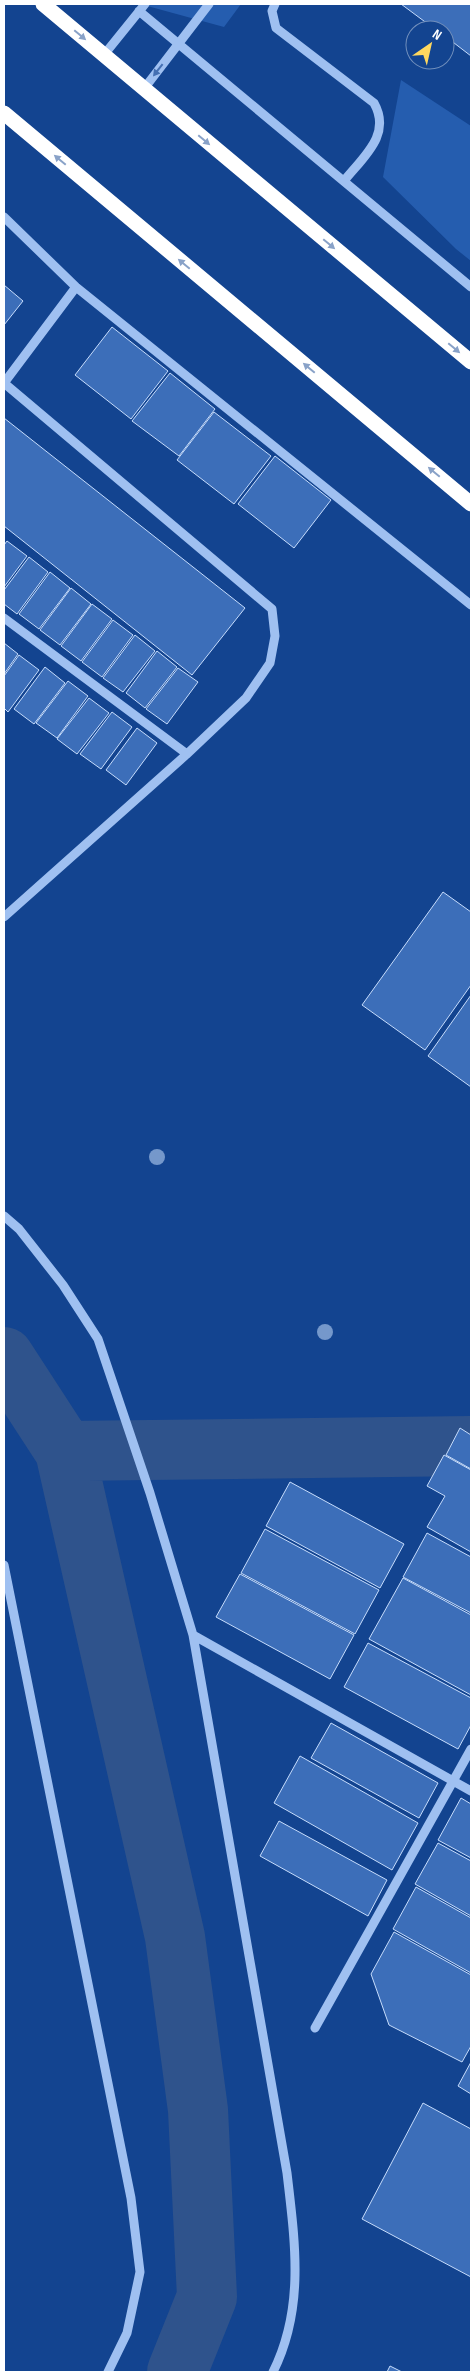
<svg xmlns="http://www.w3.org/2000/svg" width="475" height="2376" font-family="'Sofia Sans Condensed',sans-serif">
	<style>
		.green { fill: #255daf }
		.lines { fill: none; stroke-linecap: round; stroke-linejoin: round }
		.river { stroke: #2f538c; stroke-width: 60 }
		.building { fill: #3c6eb9; stroke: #c6dcfc }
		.minor { stroke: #9fc0f1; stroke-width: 9 }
		.highway { stroke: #fff; stroke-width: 15 }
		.tree { fill: #7598cb }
		.oneway { fill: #89a2c8 }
		.oneway2 { fill: #446fb2 }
	</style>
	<rect width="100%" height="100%" fill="#134490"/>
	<path class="green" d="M140 4H241L224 27Z
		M401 80 471 126V261L456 249 383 177Z"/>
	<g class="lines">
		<path class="river" d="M4 1357 65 1451 175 1937 198 2110 207 2297 177 2372
			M65 1451 471 1446"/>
	</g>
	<path class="building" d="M401 4H471V56L445 36V30H436Z
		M4 285 23 301 4 325Z
		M112 327 168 371 131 419 75 375Z
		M170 373 215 409 179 456 132 421Z
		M214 412 271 456 234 504 177 460Z
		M4 418 245 608 192 675 4 526Z
		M275 456 331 500 294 548 238 504Z
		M7 541 27 556 4 587V545Z
		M29 557 48 572 17 614 4 604V590Z
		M50 572 70 588 39 629 19 614Z
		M71 588 91 604 60 645 40 630Z
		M92 604 112 619 81 661 61 646Z
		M113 620 133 635 102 677 82 662Z
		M135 635 155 651 123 692 103 678Z
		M4 643 18 654 4 674Z
		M157 651 177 667 145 708 126 693Z
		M19 655 39 670 8 712 4 708V676Z
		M45 667 65 683 34 724 14 709Z
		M178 668 198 682 167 724 146 709Z
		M68 681 88 696 57 738 36 723Z
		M89 698 109 713 77 754 57 739Z
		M112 712 132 727 101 769 80 754Z
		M137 728 157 743 126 785 106 770Z
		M443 892 471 912V985L425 1050 362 1005Z
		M471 995V1087L428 1056Z
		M460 1428 471 1435V1469L446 1455Z
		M444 1455 471 1470V1552L427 1527 445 1496 427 1486Z
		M290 1482 404 1544 380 1588 266 1526Z
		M265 1529 379 1590 355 1634 241 1573Z
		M427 1533 471 1557V1613L403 1577Z
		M240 1574 354 1635 330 1679 216 1617Z
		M403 1578 471 1615V1695L369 1639Z
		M368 1643 471 1698V1725L458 1749 344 1687Z
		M331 1723 438 1783 419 1818 311 1758Z
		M300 1756 418 1823 392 1870 274 1803Z
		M461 1798 471 1804V1858L438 1840Z
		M279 1821 387 1880 368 1916 260 1856Z
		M438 1843 471 1861V1916L415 1884Z
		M416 1887 471 1918V1973L393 1929Z
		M394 1932 471 1975V2046L462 2062 389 2025 371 1974Z
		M471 2062V2094L458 2086Z
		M423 2103 471 2129V2277L362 2219Z
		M390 2366 402 2372H387Z"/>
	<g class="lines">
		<path class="minor" d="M275 4 272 11 276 28 374 103C392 135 363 157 344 181
			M139 11 471 287
			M103 56 145 4
			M143 90 209 4
			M4 217 76 287 471 605
			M4 383 272 609 275 636 270 663 246 698 187 754 4 917
			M4 383 76 287
			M4 618 187 754
			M4 1216 19 1229 63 1285 98 1339 150 1493 193 1635 287 2173C295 2242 305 2308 273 2372
			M4 1565 131 2198 140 2272 127 2333 108 2372
			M193 1635 471 1791
			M315 2028 471 1749"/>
		<path class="highway" d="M43 4 471 362
			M4 113 471 504"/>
	</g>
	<g class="tree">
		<circle cx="157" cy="1157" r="8"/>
		<circle cx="325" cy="1332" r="8"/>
	</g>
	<defs><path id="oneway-solid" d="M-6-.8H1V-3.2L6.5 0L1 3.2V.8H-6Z" transform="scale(1.25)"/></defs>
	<g class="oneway">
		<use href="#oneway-solid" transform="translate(80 35) rotate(40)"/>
		<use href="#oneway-solid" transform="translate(204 140) rotate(40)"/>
		<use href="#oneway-solid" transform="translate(60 160) rotate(-140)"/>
		<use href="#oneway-solid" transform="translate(329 244) rotate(40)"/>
		<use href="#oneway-solid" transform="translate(184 264) rotate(-140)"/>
		<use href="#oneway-solid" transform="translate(454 348) rotate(40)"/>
		<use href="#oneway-solid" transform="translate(309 368) rotate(-140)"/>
		<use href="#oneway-solid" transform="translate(434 472) rotate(-140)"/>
	</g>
	<use class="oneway2" href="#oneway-solid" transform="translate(158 70) rotate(128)"/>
	<rect width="475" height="2376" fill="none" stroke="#ffffff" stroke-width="10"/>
	<g transform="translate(430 45) rotate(34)"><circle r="24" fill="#134490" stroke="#718fbc"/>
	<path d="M0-4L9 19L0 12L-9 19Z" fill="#ffd85f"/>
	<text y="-8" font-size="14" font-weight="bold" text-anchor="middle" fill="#ffffff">N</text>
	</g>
</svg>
